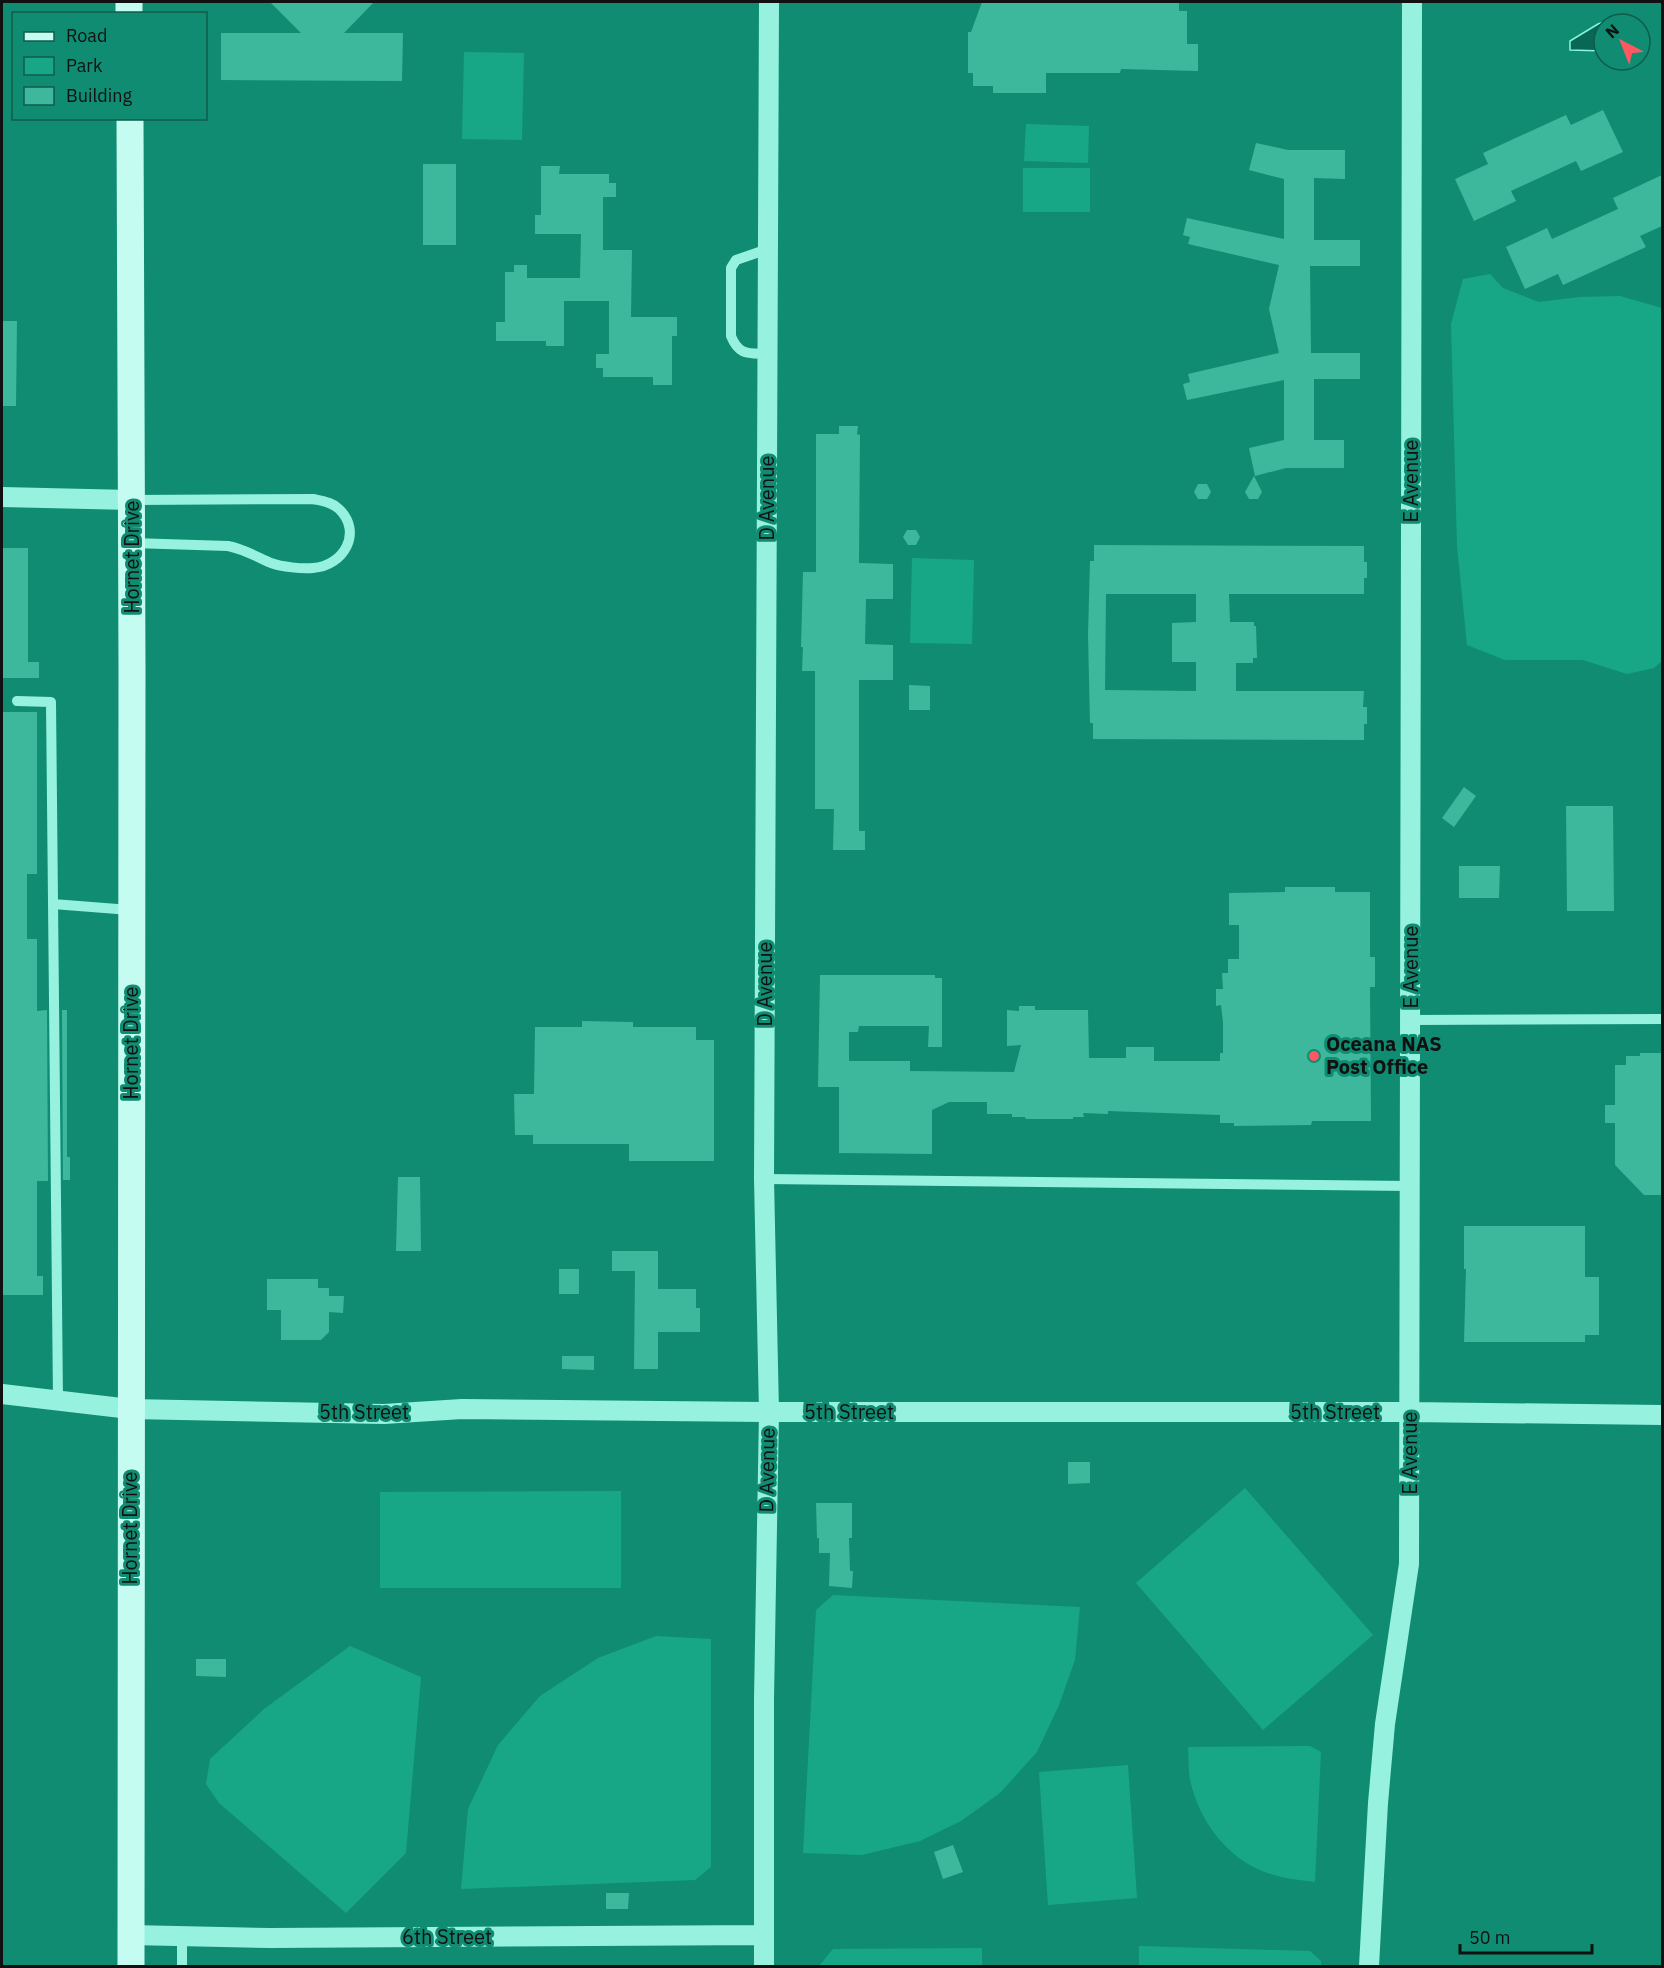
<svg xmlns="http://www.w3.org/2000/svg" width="1664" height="1968" font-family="'IBM Plex Sans',sans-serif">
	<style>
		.green { fill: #17a787 }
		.water { fill: #096855; stroke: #87f6dc; stroke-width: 1.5 }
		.building { fill: #3db89d; fill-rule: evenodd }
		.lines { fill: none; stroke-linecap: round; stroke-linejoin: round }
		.lane { stroke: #96f2de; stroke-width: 10 }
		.street { stroke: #96f2de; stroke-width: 20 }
		.secondary { stroke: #c5fcf1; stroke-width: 27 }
		.poi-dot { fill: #ff5861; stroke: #108c72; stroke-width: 2 }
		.labels { text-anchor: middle; stroke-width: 6; stroke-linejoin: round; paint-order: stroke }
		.street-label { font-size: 20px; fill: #111; stroke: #108c72 }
		.poi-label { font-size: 20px; font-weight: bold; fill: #111; stroke: #108c72; text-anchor: start }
	</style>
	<rect width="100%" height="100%" fill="#108c72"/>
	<path class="green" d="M464 52 524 53 522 140 462 139Z
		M1026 124 1089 126 1088 163 1024 161Z
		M1090 168V212H1023V168Z
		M1490 274 1503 288 1539 302 1579 297 1620 296 1662 308V661L1654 668 1627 674 1583 660H1505L1467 645 1457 546 1451 324 1463 279Z
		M912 558 974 560 972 644 910 643Z
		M1245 1488 1373 1635 1263 1730 1136 1583Z
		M621 1491V1588H380V1492Z
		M833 1595 1080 1607 1075 1660 1059 1705 1037 1752 1000 1793 961 1821 920 1841 862 1855 803 1853 816 1610Z
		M656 1636 711 1639V1867L695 1880 461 1889 468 1809 498 1745 540 1696 598 1658Z
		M350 1646 421 1677 406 1853 346 1913 219 1803 206 1784 210 1759 264 1709Z
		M1310 1746 1321 1752 1315 1882C1301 1880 1287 1879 1274 1875 1232 1864 1201 1825 1191 1784 1188 1773 1189 1759 1188 1747Z
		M1128 1765 1137 1898 1048 1905 1039 1772Z
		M1139 1946 1310 1951 1321 1961V1966H1139Z
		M982 1948V1966H819L833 1949Z"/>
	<path class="water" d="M1623 16 1633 20 1637 24H1604V51L1570 50V41L1598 24Z"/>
	<path class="building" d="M270 2H374L344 33H403L402 81 221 80V33H301Z
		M982 2 1179 3V11H1187V44H1198V71L1121 69 1120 73H1046V93H993V86H973V73H968V32H971Z
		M1603 110 1623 152 1581 171 1576 161 1511 191 1516 201 1474 221 1455 179 1488 164 1483 153 1566 115 1571 125Z
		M1256 143 1288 150H1345V179L1314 178V240H1360V266H1310L1311 353H1360V379H1314V440H1344V468H1286L1255 476 1249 448 1284 440V380L1187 400 1183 384 1190 382 1188 374 1279 353 1269 309 1279 265 1188 244 1190 237 1183 235 1187 218 1284 239V179L1249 170Z
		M423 164H456V245H423Z
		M541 166H560L559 174H609V183H616V197H603V250H632L631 317H677V336H672V385H653V377H603V368H596V354H609V301H564V346H546V341H496V322H505V272H514V265H527V278H580L581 234H535V215H541Z
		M1662 175V226L1640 236 1646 247 1563 285 1558 274 1525 289 1506 247 1547 228 1552 239 1618 209 1613 198Z
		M2 321H17L16 406H2Z
		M839 426H858L857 434 860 435 859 563 893 564V599H866L865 644 893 645V680H859V831H865V850H833L834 809H815V671H802L803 647H801L803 572H816V434H839Z
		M1254 476 1262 492 1258 499H1249L1245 492Z
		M1198 484H1207L1211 492 1207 499H1198L1194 492Z
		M907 530H916L920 537 916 545H908L903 537Z
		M1094 545 1364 546V562H1367V578H1364V594H1229L1230 622H1254V626H1256L1257 658H1253V663H1236V691H1364L1363 707H1367V724H1364V740L1093 739V723H1090L1088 635 1090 561H1094ZM1106 594H1196V622L1172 623V662H1196V691L1105 690Z
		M2 548H28V662H39V678H2Z
		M909 685 930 686V710H909Z
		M2 712H37V874H27V939H37V1011L47 1010 48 1181H37V1276H43V1295H2Z
		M1464 787 1476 796 1454 827 1442 818Z
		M1566 806H1613L1614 911H1567Z
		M1459 866H1500L1499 898H1459Z
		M1285 887H1335V892H1370V957H1375V987H1370L1371 1121H1312L1311 1125 1234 1126V1123H1220V1115L1108 1111V1114L1083 1113 1084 1117H1073V1119H1026L1025 1117H1012V1114H987V1102H949L932 1110V1154L839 1153V1087H818L820 975H935V978H942V1047H928L929 1026H859L858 1032H849V1061H910V1071L1014 1072 1021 1045 1007 1046V1010L1019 1011V1006H1035V1010H1088L1089 1058H1126V1047H1154V1061H1220V1053H1223V1022L1221 1005 1216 1006V989H1223L1222 973H1228V959H1239V925H1229V893L1285 892Z
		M62 1010H67V1157H70V1180H63Z
		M582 1021 633 1022V1027H696V1040H714V1161H629V1144H533V1135H515L514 1094H534L535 1027H582Z
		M1640 1053H1662V1195H1644L1615 1165V1123H1605V1105H1615V1065H1626V1056H1640Z
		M398 1177H420L421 1251H396Z
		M1464 1226H1585V1277H1599V1335H1585V1342H1464L1466 1269H1464Z
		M612 1251H658V1289H696V1308H700V1332H658V1369H634L635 1271H612Z
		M559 1269H579V1294H559Z
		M267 1279H318V1288H329V1296H344L343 1313 329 1312V1332L321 1340H281V1310H267Z
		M562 1356H594V1370L562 1369Z
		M1068 1462H1090V1483L1068 1484Z
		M816 1503H852V1538H849L850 1571H853L852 1588 829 1586 830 1553H819V1538H817Z
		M196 1659H226V1677L196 1676Z
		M953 1845 963 1872 943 1879 934 1852Z
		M606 1893H629L628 1909H606Z"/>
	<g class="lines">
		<path class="lane" d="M767 354C749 353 739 356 731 336V268L736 260 768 249
			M132 543 228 546C244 549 257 557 271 563 282 567 302 569 313 568 344 566 363 532 339 509 332 502 322 501 313 499L132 500
			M17 701 51 702 58 1401
			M53 904 130 910
			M1410 1020 1662 1019
			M764 1179 1410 1186
			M182 1936V1966"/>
		<path class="street" d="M2 497 131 500
			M2 1394 130 1409 384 1414 462 1409 769 1412H1410L1662 1415
			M131 1935 270 1938 764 1935
			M764 1966V1699L769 1412 764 1179 769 2
			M1369 1966 1378 1803 1385 1724 1409 1564 1412 2"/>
		<path class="secondary" d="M129 2V14
			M130 118 132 668 131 1966"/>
	</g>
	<circle class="poi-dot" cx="1314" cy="1056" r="6"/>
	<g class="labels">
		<g class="street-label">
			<text transform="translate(1411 481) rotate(-90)" y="7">E Avenue</text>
			<text transform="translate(767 498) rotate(-90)" y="7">D Avenue</text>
			<text transform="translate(132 557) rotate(-90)" y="7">Hornet Drive</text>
			<text transform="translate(1411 967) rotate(-90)" y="7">E Avenue</text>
			<text transform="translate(765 984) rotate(-90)" y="7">D Avenue</text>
			<text transform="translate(131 1043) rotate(-90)" y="7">Hornet Drive</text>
			<text x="364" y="1419">5th Street</text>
			<text x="849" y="1419">5th Street</text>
			<text x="1335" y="1419">5th Street</text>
			<text transform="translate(1410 1453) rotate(-90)" y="7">E Avenue</text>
			<text transform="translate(767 1470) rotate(-89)" y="7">D Avenue</text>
			<text transform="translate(130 1528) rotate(-90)" y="7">Hornet Drive</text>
			<text x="447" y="1944">6th Street</text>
		</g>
		<g class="poi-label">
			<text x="1326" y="1051">Oceana NAS<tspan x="1326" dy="23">Post Office</tspan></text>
		</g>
	</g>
	<rect width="1664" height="1968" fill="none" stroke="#111111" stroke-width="6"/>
	<rect x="12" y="12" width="195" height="108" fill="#108c72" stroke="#105b4b" stroke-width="1.5"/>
	<rect x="24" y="32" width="30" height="9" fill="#c5fcf1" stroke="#105b4b" stroke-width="1.5"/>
	<text x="66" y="42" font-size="18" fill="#111111">Road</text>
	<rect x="24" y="57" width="30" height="18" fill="#17a787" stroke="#105b4b" stroke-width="1.5"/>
	<text x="66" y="72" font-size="18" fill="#111111">Park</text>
	<rect x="24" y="87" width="30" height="18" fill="#3db89d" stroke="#105b4b" stroke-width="1.5"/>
	<text x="66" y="102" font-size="18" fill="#111111">Building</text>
	<g transform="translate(1622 42) rotate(318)"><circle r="28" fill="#108c72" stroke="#105b4b" stroke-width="1.5"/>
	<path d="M0-4.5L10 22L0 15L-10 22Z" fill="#ff5861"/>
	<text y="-9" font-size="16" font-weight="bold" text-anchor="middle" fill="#111111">N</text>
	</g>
	<path d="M1460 1944v9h132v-9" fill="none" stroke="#111111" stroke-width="3"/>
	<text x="1469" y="1944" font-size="18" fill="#111111" stroke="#108c72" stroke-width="4.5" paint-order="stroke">50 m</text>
</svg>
